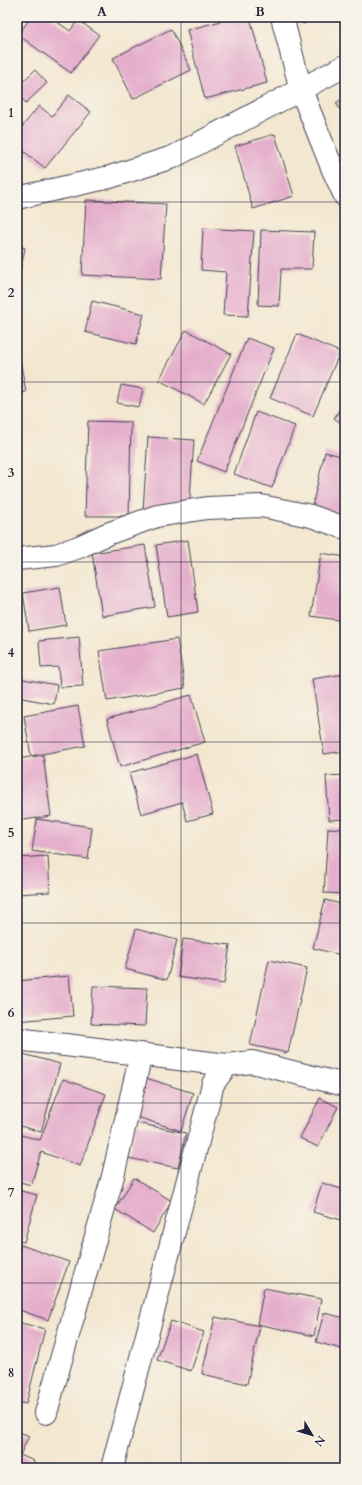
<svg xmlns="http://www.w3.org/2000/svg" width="362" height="1485" font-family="Cardo,serif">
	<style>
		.building { fill: #e5aecc }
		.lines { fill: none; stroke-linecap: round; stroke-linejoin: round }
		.minor-casing { stroke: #414051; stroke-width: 24 }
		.minor { stroke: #fff; stroke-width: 22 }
		.grid { fill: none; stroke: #22223b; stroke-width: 1; stroke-opacity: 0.55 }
		.neatline { fill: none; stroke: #22223b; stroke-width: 1.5 }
		.grid-label { font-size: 13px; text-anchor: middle; font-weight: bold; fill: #22223b }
	</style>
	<rect width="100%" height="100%" fill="#f7f3e8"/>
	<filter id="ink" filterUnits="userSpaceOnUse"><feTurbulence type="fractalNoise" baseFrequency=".025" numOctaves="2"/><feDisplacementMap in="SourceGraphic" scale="8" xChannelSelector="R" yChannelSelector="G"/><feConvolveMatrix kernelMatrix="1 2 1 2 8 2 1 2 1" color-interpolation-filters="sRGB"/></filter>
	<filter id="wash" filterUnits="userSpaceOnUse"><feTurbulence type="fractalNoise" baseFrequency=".012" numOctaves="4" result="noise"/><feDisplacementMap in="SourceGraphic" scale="16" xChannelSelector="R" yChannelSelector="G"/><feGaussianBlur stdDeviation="0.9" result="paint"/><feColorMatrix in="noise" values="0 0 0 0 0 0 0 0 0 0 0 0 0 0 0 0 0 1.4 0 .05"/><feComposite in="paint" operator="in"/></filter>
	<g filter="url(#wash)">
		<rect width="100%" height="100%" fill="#f3e7d0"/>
		<g id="blocks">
			<path class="building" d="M31 17H50L70 31 78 20 99 35 71 73 18 35Z
				M236 17H250L267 83 205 99 187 30Z
				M300 17H318L303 24Z
				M171 29 191 70 133 99 113 58Z
				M35 70 47 83 26 103 17 93V87Z
				M69 95 91 112 45 168 17 146V133L39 106 52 116Z
				M345 97V117L336 103Z
				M275 134 294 196 253 209 235 146Z
				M86 200 166 204 161 279 82 275Z
				M203 228 254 231 248 316 223 315 226 272 201 270Z
				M261 230 314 232 312 269H281L279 306 258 305Z
				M17 246 25 248 18 282H17Z
				M92 301 144 314 136 344 85 332Z
				M186 330 231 354 204 404 159 380Z
				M297 334 340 352 313 416 270 398Z
				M247 338 274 348 224 472 197 461Z
				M17 343 26 392 17 394Z
				M121 385 143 389 139 407 117 403Z
				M345 402V426L334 418Z
				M256 412 295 426 272 488 234 474Z
				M88 421 131 422 129 516H85Z
				M148 437 194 440 189 512 143 510Z
				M325 452 345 457V519L311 511Z
				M188 540 198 612 167 617 156 545Z
				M145 545 155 607 102 616 92 553Z
				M321 553 345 557V621L311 616Z
				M60 587 66 625 29 631 23 593Z
				M17 593H19L22 630H17Z
				M79 637 83 686 60 687 58 667 41 668 39 641Z
				M177 639 185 688 107 701 99 651Z
				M345 674V751L324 754 312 679Z
				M17 678 57 685 54 704 17 697Z
				M191 695 205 742 120 767 107 719Z
				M78 706 85 746 31 756 24 716Z
				M197 754 213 814 187 821 182 802 141 814 129 773Z
				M43 755 51 816 17 821V759Z
				M345 775V819L329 820 326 776Z
				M37 819 92 827 88 859 32 851Z
				M17 823 21 824 19 843 17 842Z
				M328 828 345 829V894L324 893Z
				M48 856 50 892 17 894V858Z
				M325 900 345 905V956L313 948Z
				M136 929 177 940 167 980 125 969Z
				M183 939 230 945 224 984 178 977Z
				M269 960 307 968 288 1053 250 1045Z
				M69 976 73 1016 17 1021V981Z
				M93 986 147 988 145 1026 91 1024Z
				M19 1053 60 1064 41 1132 17 1125V1062Z
				M143 1077 193 1093 181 1131 131 1115Z
				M63 1079 106 1094 80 1166 41 1152 31 1185 17 1181V1134L40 1140Z
				M320 1098 338 1107 318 1147 300 1138Z
				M136 1123 186 1133 178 1168 128 1158Z
				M134 1178 172 1201 153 1233 115 1209Z
				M322 1183 345 1190V1221L313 1212Z
				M17 1190 37 1195 24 1242 17 1241Z
				M21 1245 69 1262 48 1320 17 1309V1256Z
				M264 1288 321 1299 314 1336 257 1324Z
				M324 1313 345 1318V1350L316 1342Z
				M215 1317 260 1326 247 1384 202 1374Z
				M171 1321 204 1332 191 1371 157 1360Z
				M17 1322 45 1329 26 1404 17 1402Z
				M17 1431 29 1436 20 1455 34 1461 31 1468H17Z"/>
		</g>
	</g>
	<g filter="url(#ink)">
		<use href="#blocks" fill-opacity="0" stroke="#414051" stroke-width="1"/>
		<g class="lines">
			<defs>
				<path id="minor" d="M282 17 301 90 333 170 345 196
					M17 198 110 177 173 157 345 66
					M17 559 56 555 79 547 107 534 157 516 207 508 261 506 311 516 345 528
					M17 1039 227 1065
					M46 1413 113 1176 141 1054
					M112 1468 213 1084 227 1065 252 1062 345 1085"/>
			</defs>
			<use href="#minor" class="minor-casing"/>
			<use href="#minor" class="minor"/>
		</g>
	</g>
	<path class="grid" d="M181 17V1468M17 202H345M17 382H345M17 562H345M17 742H345M17 923H345M17 1103H345M17 1283H345"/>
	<rect width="362" height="1485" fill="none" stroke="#f7f3e8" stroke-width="44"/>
	<g transform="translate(312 1435) rotate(128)" stroke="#f7f3e8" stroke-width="3" paint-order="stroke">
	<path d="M0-3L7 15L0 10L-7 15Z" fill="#22223b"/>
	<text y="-6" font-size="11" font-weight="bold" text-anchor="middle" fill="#22223b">N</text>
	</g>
	<rect x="22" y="22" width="318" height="1441" class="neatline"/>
	<g class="grid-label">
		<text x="102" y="16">A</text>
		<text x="260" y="16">B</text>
		<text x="11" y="117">1</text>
		<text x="11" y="297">2</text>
		<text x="11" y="477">3</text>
		<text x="11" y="657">4</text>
		<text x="11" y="837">5</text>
		<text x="11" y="1017">6</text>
		<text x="11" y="1197">7</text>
		<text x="11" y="1377">8</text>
	</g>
</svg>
